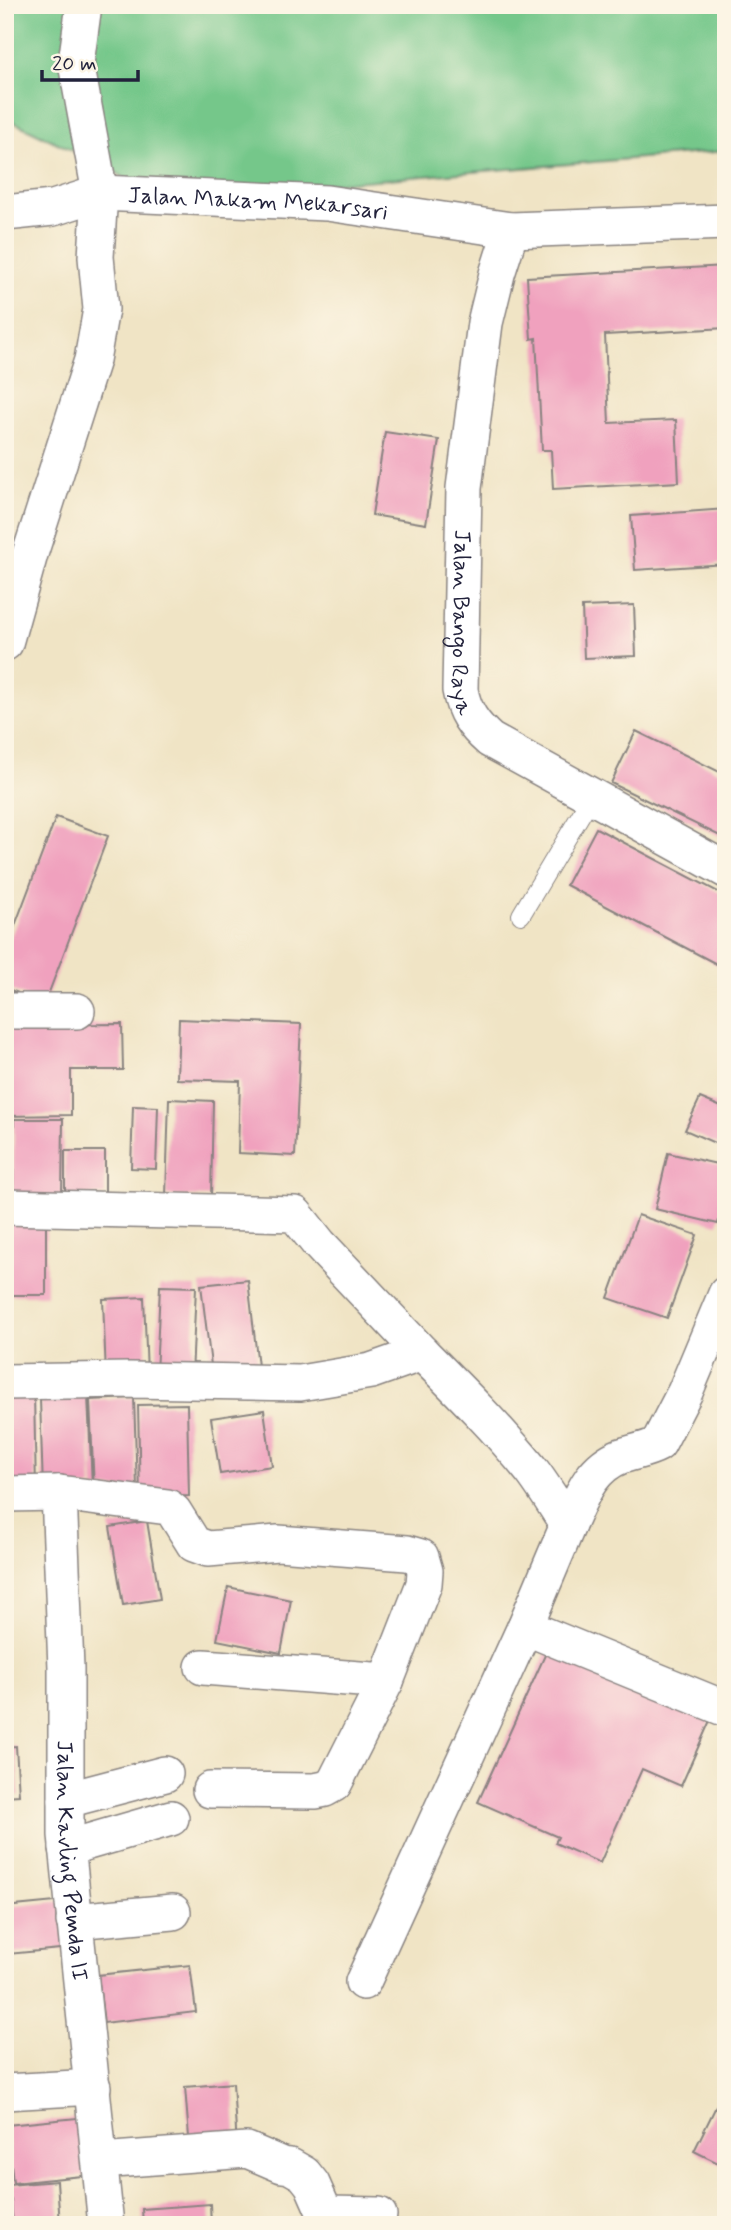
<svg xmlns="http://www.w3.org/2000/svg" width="731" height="2230" font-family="Mynerve,sans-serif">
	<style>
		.green { fill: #75c78a; stroke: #4c7462; stroke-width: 2 }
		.building { fill: #f0a1be }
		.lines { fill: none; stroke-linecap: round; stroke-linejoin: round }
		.service-casing { stroke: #898380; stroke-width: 20 }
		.minor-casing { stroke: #898380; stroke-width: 38 }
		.service { stroke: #fff; stroke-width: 18 }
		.minor { stroke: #fff; stroke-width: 35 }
		.labels { text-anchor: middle; stroke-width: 5; stroke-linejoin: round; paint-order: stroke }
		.street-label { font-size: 23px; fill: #22223b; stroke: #fcf5e5 }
	</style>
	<rect width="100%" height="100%" fill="#fcf5e5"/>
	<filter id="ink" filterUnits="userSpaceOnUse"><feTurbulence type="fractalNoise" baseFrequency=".0143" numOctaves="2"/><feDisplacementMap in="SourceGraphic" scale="14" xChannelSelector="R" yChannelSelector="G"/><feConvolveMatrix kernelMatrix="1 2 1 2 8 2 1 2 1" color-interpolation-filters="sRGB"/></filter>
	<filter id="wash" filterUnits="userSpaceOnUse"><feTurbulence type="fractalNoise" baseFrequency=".00686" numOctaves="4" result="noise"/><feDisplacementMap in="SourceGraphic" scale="28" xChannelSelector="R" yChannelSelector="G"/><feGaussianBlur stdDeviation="1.57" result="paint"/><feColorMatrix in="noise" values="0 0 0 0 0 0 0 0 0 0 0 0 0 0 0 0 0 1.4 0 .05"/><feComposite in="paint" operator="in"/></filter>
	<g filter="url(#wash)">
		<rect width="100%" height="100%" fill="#f0e4c5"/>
		<path class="green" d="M5 5H726V151L243 191 131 182 106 166 5 118Z"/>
		<g id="blocks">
			<path class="building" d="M726 266V328L605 335 609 423 676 420 679 482 553 489 551 450H542L536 338 531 339 527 277Z
				M385 432 439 440 426 524 372 515Z
				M726 509V564L635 570 631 516Z
				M634 605 636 656 584 658 582 607Z
				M636 731 726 775V839L611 783Z
				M56 817 108 836 45 1003 5 988V952Z
				M596 828 726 896V969L566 885Z
				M179 1019 301 1024 295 1156 238 1153 240 1081 177 1079Z
				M122 1024 123 1070H71V1115L5 1116V1025Z
				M700 1098 726 1109V1148L685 1130Z
				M169 1099 213 1101 211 1197 166 1196Z
				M133 1106 158 1107 156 1169 131 1168Z
				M14 1119H63L62 1197H13Z
				M65 1151H105V1195L65 1196Z
				M668 1153 726 1166V1191L718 1224 655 1209Z
				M5 1213H46V1295H5Z
				M638 1215 697 1235 667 1318 608 1298Z
				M248 1280 259 1375 213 1381 201 1285Z
				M160 1286 196 1287 192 1376 156 1375Z
				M144 1297 147 1374 106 1376 103 1299Z
				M5 1394H34L36 1489 5 1490Z
				M88 1396 92 1487 43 1489 40 1399Z
				M134 1398 137 1488 94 1489 90 1400Z
				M187 1404 189 1496 140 1497 138 1405Z
				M264 1410 272 1466 220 1474 211 1418Z
				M147 1521 160 1599 123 1605 110 1527Z
				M228 1587 291 1600 281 1653 217 1640Z
				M550 1644 712 1716 681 1786 642 1769 600 1863 555 1843 558 1837 478 1802Z
				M16 1746 19 1795 5 1796V1747Z
				M65 1901 70 1948 8 1954 5 1907Z
				M190 1965 196 2012 104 2023 98 1975Z
				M233 2083 237 2147 190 2150 185 2087Z
				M726 2086V2167L694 2151Z
				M87 2117 92 2175 13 2183 7 2125Z
				M5 2165H7L9 2185 57 2181 60 2225H13L11 2200H5Z
				M10 2201 12 2225H5V2202Z
				M210 2204 211 2225H143L142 2209Z"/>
		</g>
	</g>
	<g filter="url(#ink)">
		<use href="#blocks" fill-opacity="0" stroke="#898380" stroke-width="2"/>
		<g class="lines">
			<defs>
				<path id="service" d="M521 915 592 796"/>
				<g id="minor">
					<path id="s1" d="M5 213 53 208 100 193 327 203 511 230 726 222"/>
					<path id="s2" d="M511 230 497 274 485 323 464 488 460 690C464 712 473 725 490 740L726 870"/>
					<path d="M5 643 30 554 92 360 101 309 96 257 100 193 76 63 84 5"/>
					<path d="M5 1011H77"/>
					<path d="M5 1207 295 1214 319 1244 422 1353 371 1371 300 1383 130 1380 5 1382"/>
					<path d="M422 1353C460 1391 498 1429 532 1471 545 1488 556 1507 568 1525 581 1497 590 1468 621 1456 633 1452 647 1450 658 1444L685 1392 726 1294"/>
					<path id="s3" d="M59 1493 66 1668V1835L106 2225"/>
					<path d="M5 1494 59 1493 168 1507 174 1512 194 1544 208 1549 278 1543 407 1553 421 1557 425 1571 424 1584 386 1681 334 1784 325 1789 315 1791 210 1790"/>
					<path d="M525 1627 726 1709"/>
					<path d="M203 1667 386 1681"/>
					<path d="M66 1800 165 1774"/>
					<path d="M67 1848 171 1818"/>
					<path d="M74 1921 173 1912"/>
					<path d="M363 1982 525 1627 568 1525"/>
					<path d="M5 2092 93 2087"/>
					<path d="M100 2161 247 2150 282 2165 290 2166 304 2174 312 2184 323 2209 329 2214 379 2215"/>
				</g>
			</defs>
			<use href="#service" class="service-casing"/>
			<use href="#minor" class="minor-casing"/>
			<use href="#service" class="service"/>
			<use href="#minor" class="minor"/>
		</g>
	</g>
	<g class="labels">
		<g class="street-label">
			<text dy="8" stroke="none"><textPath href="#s1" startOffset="256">Jalan Makam Mekarsari</textPath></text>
			<text dy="8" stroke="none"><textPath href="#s2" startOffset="397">Jalan Bango Raya</textPath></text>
			<text dy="8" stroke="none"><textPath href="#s3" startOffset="368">Jalan Kavling Pemda II</textPath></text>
		</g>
	</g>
	<rect width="731" height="2230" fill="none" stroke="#fcf5e5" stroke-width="28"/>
	<path d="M42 70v10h96v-10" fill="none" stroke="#22223b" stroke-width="3.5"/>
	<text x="52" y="70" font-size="21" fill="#22223b" stroke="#fcf5e5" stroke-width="5" paint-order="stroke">20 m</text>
</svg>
